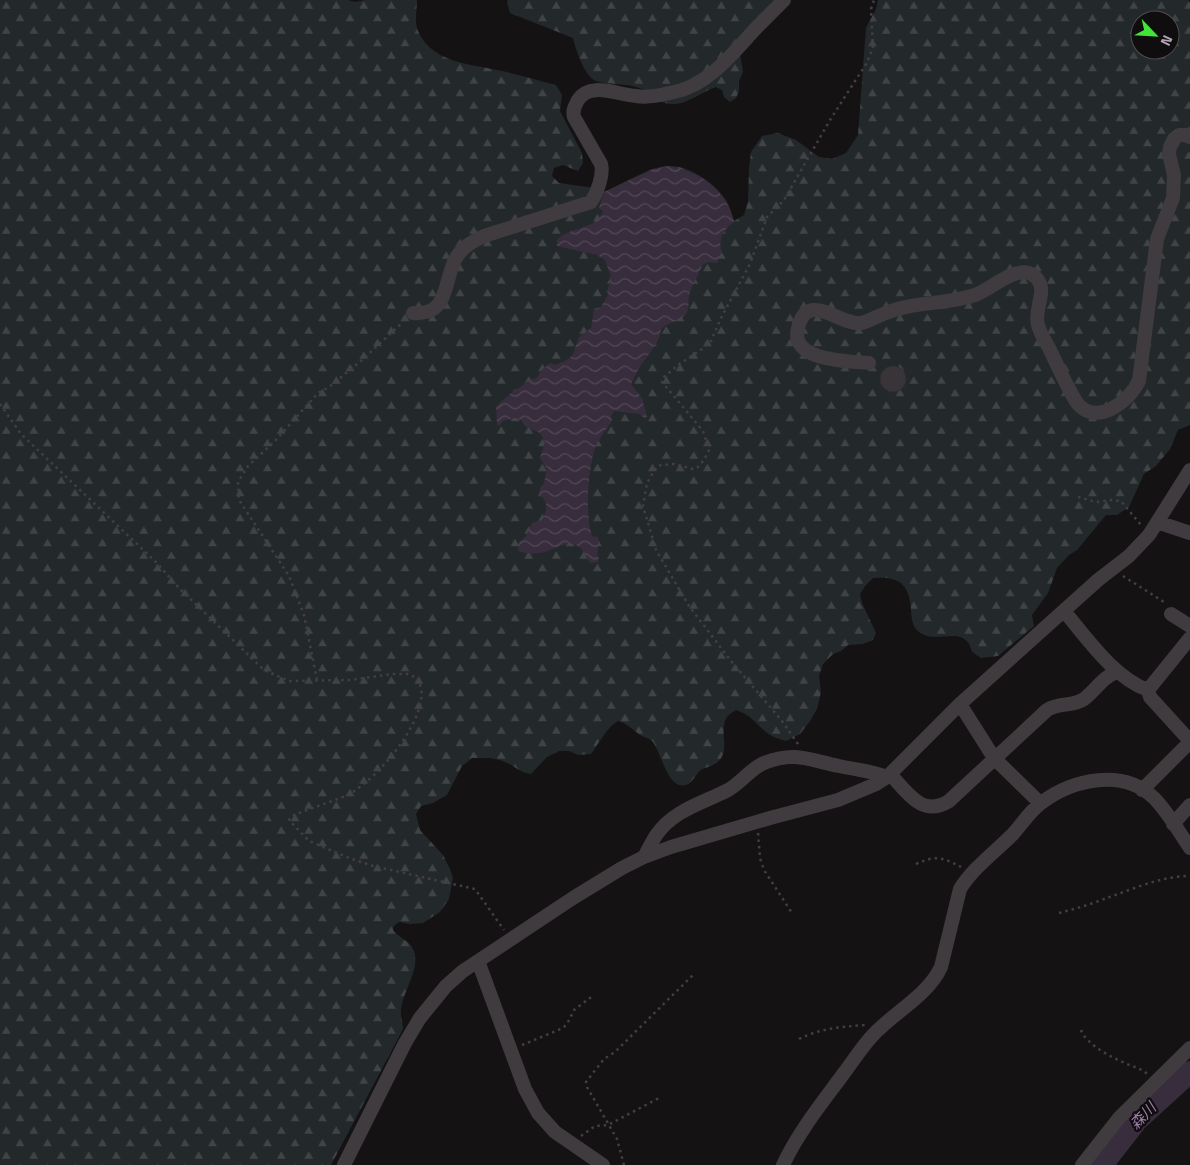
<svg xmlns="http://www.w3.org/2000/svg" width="1190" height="1165" font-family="'Titillium Web','Noto Sans JP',sans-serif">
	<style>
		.forest { fill: url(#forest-firs); fill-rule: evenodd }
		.water { fill: url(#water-waves) }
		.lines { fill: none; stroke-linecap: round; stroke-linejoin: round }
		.river { stroke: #372d3c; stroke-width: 22 }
		.building { fill: #393438; stroke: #302d2f }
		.path { stroke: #443e44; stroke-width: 2.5; stroke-dasharray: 2.5 4; stroke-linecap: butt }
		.minor { stroke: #403b3f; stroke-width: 14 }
		.labels { text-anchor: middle; stroke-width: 4.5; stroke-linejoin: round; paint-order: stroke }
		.water-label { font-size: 15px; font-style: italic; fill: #a17ead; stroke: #0f0d0e }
	</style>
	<defs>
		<pattern id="forest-firs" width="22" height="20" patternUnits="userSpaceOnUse" patternTransform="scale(1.25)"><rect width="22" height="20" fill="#23282b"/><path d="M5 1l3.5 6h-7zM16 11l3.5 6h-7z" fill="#414447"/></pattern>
		<pattern id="water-waves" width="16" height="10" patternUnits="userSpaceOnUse" patternTransform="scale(1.25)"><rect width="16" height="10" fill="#372d3c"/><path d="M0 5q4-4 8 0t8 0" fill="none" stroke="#524856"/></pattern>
	</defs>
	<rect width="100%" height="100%" fill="#141213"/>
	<path class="forest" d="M0 0H348L355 2 365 0H417C417 9 414 22 418 31 431 62 469 64 497 70 517 74 537 80 556 85L562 95 560 111 582 153 583 163 578 171 563 165 554 168 552 176 559 183 588 187 604 192C622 184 649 167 668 166 690 165 714 183 726 200 730 207 732 214 734 221L744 215 748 202 749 168 751 152 762 136 778 133 796 140 819 157 832 159 846 153 858 135 866 28 876 9 878 0H1188L1190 2V425L1178 430 1170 449 1156 466 1144 474 1129 507 1117 515H1106L1077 550 1069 555 1057 568 1048 593 1032 615 1034 626 998 656 981 658 972 652C965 621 934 648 917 630 910 623 912 611 910 601 906 579 892 577 873 578L865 586 860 594 862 603 876 633 873 640 863 644 848 645 841 651 833 654 823 664 819 676 821 692 817 709 810 721 800 734 786 741C779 739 772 737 766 732 756 724 750 714 736 710 733 712 728 715 727 717 716 733 738 759 705 768 696 770 695 782 686 785 666 790 661 748 651 740 648 738 643 737 640 735 632 729 628 724 618 721 606 728 600 742 591 754L578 755 569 751H559L547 757 531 774C520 773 515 766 505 762 495 757 483 758 472 758L462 766 447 795 433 803 421 806 416 814 420 830 443 855 450 869 453 878 449 899 440 912 423 923 410 924 399 922 394 926 393 930C399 938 409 940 413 949 422 968 402 992 401 1010 400 1016 403 1022 403 1029L331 1165H0ZM1140 20H1170V50H1140Z
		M508 0H780L739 47 743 72 739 81V91L736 98 730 102 724 97 722 90 716 87C702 92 690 102 676 104 667 105 658 101 651 96 648 94 645 90 642 89 628 83 613 85 599 82 585 80 576 50 573 38L510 13 507 2Z"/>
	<path class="water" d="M668 166C699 171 727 189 734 222 724 229 717 240 722 252L717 263 709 262 703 264C699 274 691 286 689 296 688 302 690 310 685 315 678 322 669 322 661 329 661 341 646 358 639 368 636 373 634 379 631 384L642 398 647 417 644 418 640 414 614 411 611 416 612 421C606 430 597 441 594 451 588 473 585 514 592 536L598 537C600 545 595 551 599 559L598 562 590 563C587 559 585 554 582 550 572 537 556 549 545 552 536 554 526 554 518 551L519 542 526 536 532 523 542 520C548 510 548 501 539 494L540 488 544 483 547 469 540 458 545 442 540 433 525 426 521 420 515 418 503 421 499 426 497 424 496 406C502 403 504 398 509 395 516 389 523 386 530 379 538 380 537 376 541 371 543 368 548 365 551 363L555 365 565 361 572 356 579 337 591 328 594 309 601 307 608 295 607 292 611 277 605 260 597 255 557 246V240C569 226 596 231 603 211L599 208 604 192 651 170Z"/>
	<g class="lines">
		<path class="river" d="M1102 1165 1137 1120 1190 1072"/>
	</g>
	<path class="building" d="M880 379a13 13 0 1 1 26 0a13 13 0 1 1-26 0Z"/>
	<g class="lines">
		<path class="path" d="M0 404 21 434 157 563 179 588 264 670 289 681 350 680 392 674H407L418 678C420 685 423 692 421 700 416 732 379 775 353 792 348 796 341 797 335 800 321 805 306 810 292 816L289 820 309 841 349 858 373 866 475 889 504 930
			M1078 497 1096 502 1112 500 1121 501 1141 525
			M1123 576 1164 602
			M317 680 304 615 289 576 239 500 238 482 248 466 275 441 318 393 329 387 362 360 403 322
			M798 744 782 721 731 661 689 606 656 550 643 506 647 483 656 468 661 465 674 464 693 469 697 468 704 460 709 450 703 431 662 382 663 378 678 365 702 349 711 341 721 318 750 264 767 217 784 200 830 120 866 64 873 48 871 9 874 0
			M758 833 760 858 764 870 792 913
			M916 864C936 855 942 857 961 867
			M1059 913C1074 909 1089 905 1104 899 1131 890 1160 876 1190 876
			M1081 1030C1086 1044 1112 1058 1125 1063 1133 1067 1141 1068 1147 1074
			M799 1039C821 1028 841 1027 865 1025
			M522 1045 563 1028 567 1024 574 1010 594 995
			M581 1136 595 1126 608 1125 659 1098
			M624 1165 617 1139 587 1087 586 1082 604 1059 615 1052 693 975"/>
		<path class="minor" d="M413 313C450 316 443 281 456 258 462 247 473 241 484 236L591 202C597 193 604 175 601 164L574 117C572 110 575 106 578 100 590 81 618 95 636 96 648 98 661 95 674 92 709 85 734 52 757 27 766 18 775 9 784 0
			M869 363C848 361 789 361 798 328 807 289 840 326 861 323 867 322 873 318 879 316 912 300 942 306 975 295 990 290 1017 264 1033 275 1051 288 1033 307 1038 325 1040 334 1047 343 1051 352 1059 369 1067 387 1077 403 1096 427 1129 402 1139 381L1157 239 1173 198 1174 175 1169 154 1170 147 1174 139 1179 135H1185L1190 137
			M1157 522 1190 533
			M1064 611C1087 638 1114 678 1148 690L1190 638
			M1171 614 1190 626
			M1148 690 1150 697 1190 741
			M960 704 994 758 1040 803
			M890 774C907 792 922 818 949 801L1047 710C1059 702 1073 707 1084 699 1095 691 1104 675 1118 672
			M1142 790 1190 742
			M1173 824 1190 805
			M644 857C648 850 652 841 657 834 674 810 703 803 728 790 741 783 750 769 764 763 796 751 809 760 839 766 857 770 869 770 887 777
			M478 961 525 1089 538 1113 555 1132 603 1165
			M344 1165 405 1043 420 1018 446 986 463 971 573 898 622 868 644 857 671 847 770 818 838 800 876 784 887 777 960 704 1098 580 1129 556 1149 535 1190 470
			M783 1165C799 1131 822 1103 844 1073 854 1060 863 1045 874 1034 896 1011 928 995 941 967L960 889C973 868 995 852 1013 834 1022 824 1030 811 1041 803 1073 779 1123 768 1154 798 1168 812 1179 832 1190 848
			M1082 1165 1119 1118 1190 1048"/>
	</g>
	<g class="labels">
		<g class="water-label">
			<text transform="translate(1143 1116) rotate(-46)" y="5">森川</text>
		</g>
	</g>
	<g transform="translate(1155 35) rotate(115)"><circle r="24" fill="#0f0d0e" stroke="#514a50"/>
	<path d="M0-4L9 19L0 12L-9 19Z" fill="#43e43a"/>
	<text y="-8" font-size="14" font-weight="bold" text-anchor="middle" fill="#b3a5b3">N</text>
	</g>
</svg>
